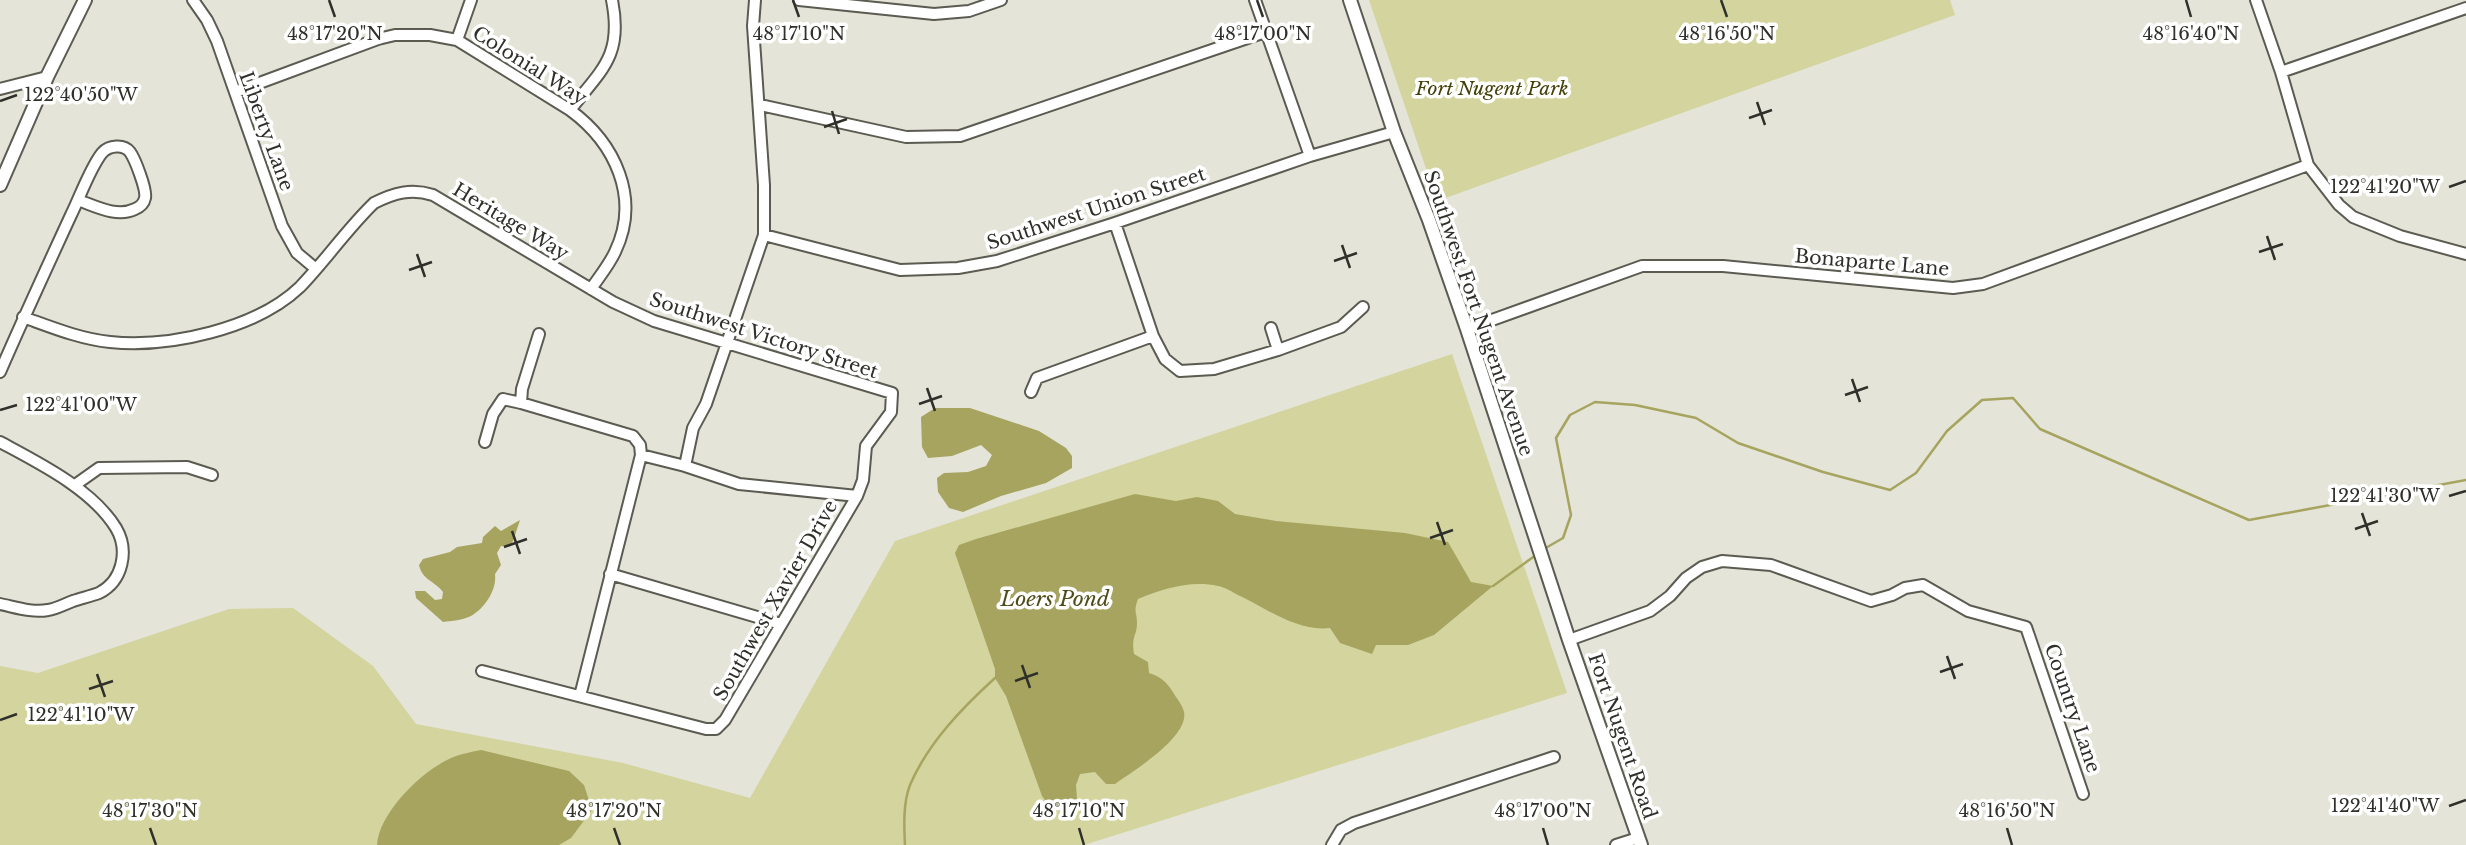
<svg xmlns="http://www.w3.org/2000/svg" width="2466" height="845" font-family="'Libre Baskerville',serif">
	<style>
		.green { fill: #d4d49f }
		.water { fill: #a6a45f }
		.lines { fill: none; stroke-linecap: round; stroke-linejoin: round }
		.stream { stroke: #a6a45f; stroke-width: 2.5 }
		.minor-casing { stroke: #5b5b52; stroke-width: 14 }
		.tertiary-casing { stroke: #5b5b52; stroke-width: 16 }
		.minor { stroke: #fff; stroke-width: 10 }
		.tertiary { stroke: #fff; stroke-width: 12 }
		.ticks { fill: none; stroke: #30302b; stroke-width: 2.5 }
		.labels { text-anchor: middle; stroke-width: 7; stroke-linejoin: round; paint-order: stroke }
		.street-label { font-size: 19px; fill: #30302b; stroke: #fff }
		.park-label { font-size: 19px; font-style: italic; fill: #434008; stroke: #fff }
		.water-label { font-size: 21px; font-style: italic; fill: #4f4e18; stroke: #fff }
		.ticks-label { font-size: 18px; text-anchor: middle; fill: #30302b; stroke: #fff; stroke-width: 7; stroke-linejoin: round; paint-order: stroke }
	</style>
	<rect width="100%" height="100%" fill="#e4e4d8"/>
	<path class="green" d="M1369 0H1950L1955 15 1437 201Z
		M1452 354 1567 693 1084 845H0V666L38 673 229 609 293 608 373 666 416 724 623 763 750 798 895 541Z"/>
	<path class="water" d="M935 408H970L1039 431 1066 448 1072 456V468L1046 483 1001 496 963 512 949 508 938 492 937 478 944 473 968 472 986 466 992 455 981 445 952 456 928 458 922 447 921 417Z
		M1135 494 1176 501 1197 497 1218 501 1235 514 1276 521 1405 533 1448 542 1471 582 1493 586 1434 635 1408 645H1376L1372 654 1340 643 1330 628C1297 632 1266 608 1238 595 1232 592 1225 587 1218 586 1190 580 1163 589 1138 599 1133 613 1137 611 1137 623 1137 636 1131 636 1134 654L1148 662 1149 673C1163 677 1169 685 1176 697 1179 701 1183 707 1184 712 1189 737 1133 771 1115 784H1106L1095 772 1080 774 1076 785 1077 799 1070 808 1053 811 1042 796 1006 696 995 678V669L955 553 959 545 976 539Z
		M520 520 513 541 509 547 501 546 497 553 501 565 495 574C497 590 485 608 471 616 463 620 451 621 443 622L416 598 415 591H425L435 600 442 599 443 592C435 581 422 580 419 565L423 559 450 552 457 547 482 543 483 537 495 526 501 531Z
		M481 750 569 771 584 785 592 810 571 838 559 845H377C379 813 421 772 449 759 459 754 471 752 481 750Z"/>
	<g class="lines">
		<path class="stream" d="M1544 549 1563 538 1571 515 1556 438 1570 415 1595 402 1635 405 1696 418 1738 443 1823 472 1890 490 1916 473 1947 431 1982 400 2013 398 2040 429 2249 520 2466 480
			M1493 586 1536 555
			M905 845C904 826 903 803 910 785 928 743 962 708 995 678"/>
		<defs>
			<path id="minor" d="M193 0 207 20 217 41 282 226 297 253 316 269
				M799 0 934 14 969 11 1001 0
				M1255 0 1310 156
				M2256 0 2281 72 2308 165 2339 205 2353 217 2400 236 2466 254
				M457 40 471 0
				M2281 72 2466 8
				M0 89 47 77
				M235 92 378 39 395 35H430L457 40 570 110C615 143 641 198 615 252 609 265 599 277 591 289
				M760 105 906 137 960 136 1265 32
				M570 110C602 69 623 56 612 0
				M1115 223 1153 336 1165 359 1180 371 1214 369 1278 350 1341 327 1363 307
				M764 235 900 270 958 268 997 261 1115 223 1310 156 1394 132
				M23 317C51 327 80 339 110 342 169 348 256 329 300 287 326 260 347 229 374 203 394 193 411 188 433 195L613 302 654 321 892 393 891 412 866 446 863 480 857 496 739 484 685 466 641 455
				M1271 328 1278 350
				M1467 329 1642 266H1723L1953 288 1983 284 2308 165
				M539 334 522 389 521 403 633 436 640 445 641 455 580 696
				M0 372C23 319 47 267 71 215 80 197 90 168 102 153 109 145 124 144 130 152 135 159 147 190 145 198 144 203 140 207 135 209 117 218 95 206 78 200
				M1031 392 1037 378 1153 336
				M0 442C39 463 92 489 116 528 129 550 123 581 99 593 91 596 82 598 73 601 65 604 56 609 48 610 32 613 15 607 0 604
				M485 442 493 414 503 399 521 403
				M685 466 693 428 706 404 764 235V185L753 26 755 0
				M75 485 99 468 187 467 212 475
				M610 574 781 624
				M1569 640 1650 611 1670 596 1686 578 1702 567 1722 561 1771 565 1871 601 1892 595 1905 588 1923 585 1968 611 2026 627 2083 794
				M482 671 706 729H716L725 720 857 496
				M1332 845 1341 830 1354 823 1554 757
				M1616 845 1638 838"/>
			<path id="tertiary" d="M1350 0 1394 132 1429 220 1467 329 1569 640 1641 845
				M0 185 47 77 85 0"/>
		</defs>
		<use href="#minor" class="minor-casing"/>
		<use href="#tertiary" class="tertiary-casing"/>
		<use href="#minor" class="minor"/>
		<use href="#tertiary" class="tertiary"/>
	</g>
	<path class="ticks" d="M329 0 335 17M793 0 799 17M1257 0 1263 17M1721 0 1727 17M2186 0 2191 17M0 101 17 95M1757 102 1765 125M832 111 839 134M1749 118 1772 110M824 127 847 119M2449 187 2466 181M2267 236 2275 260M1342 245 1350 268M2259 252 2283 244M417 254 425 277M1334 261 1357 253M409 270 432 262M1852 379 1860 402M927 388 935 411M1845 395 1868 387M919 404 942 396M0 410 17 405M2449 496 2466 491M2362 513 2370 536M1437 522 1445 545M2355 529 2378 521M512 531 520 554M1430 538 1453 530M504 547 527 539M1947 656 1955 679M1022 665 1030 688M1940 672 1963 664M97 674 105 697M1015 681 1038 673M89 689 113 681M0 720 17 714M2449 806 2466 800M150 828 156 845M614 828 620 845M1079 828 1084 845M1543 828 1548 845M2007 828 2012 845"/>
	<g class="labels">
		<g class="street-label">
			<text transform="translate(530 65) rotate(32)" y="7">Colonial Way</text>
			<text transform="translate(267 131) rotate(70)" y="7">Liberty Lane</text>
			<text transform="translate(1096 208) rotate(-18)" y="7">Southwest Union Street</text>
			<text transform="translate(511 221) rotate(31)" y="7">Heritage Way</text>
			<text transform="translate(1872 262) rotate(5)" y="7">Bonaparte Lane</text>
			<text transform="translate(1479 313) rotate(71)" y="7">Southwest Fort Nugent Avenue</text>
			<text transform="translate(764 335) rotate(18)" y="7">Southwest Victory Street</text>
			<text transform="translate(775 600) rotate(-60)" y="7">Southwest Xavier Drive</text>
			<text transform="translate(2073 708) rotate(71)" y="7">Country Lane</text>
			<text transform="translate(1623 736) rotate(71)" y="7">Fort Nugent Road</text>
		</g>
		<g class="park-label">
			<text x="1492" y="95">Fort Nugent Park</text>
		</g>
		<g class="water-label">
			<text x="1055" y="606">Loers Pond</text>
		</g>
	</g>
	<g class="ticks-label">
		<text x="2191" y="40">48°16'40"N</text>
		<text x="335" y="40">48°17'20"N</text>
		<text x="799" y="40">48°17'10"N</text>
		<text x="1263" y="40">48°17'00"N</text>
		<text x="1727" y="40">48°16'50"N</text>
		<text x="81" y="101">122°40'50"W</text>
		<text x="2385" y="193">122°41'20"W</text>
		<text x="81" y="411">122°41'00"W</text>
		<text x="2385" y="502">122°41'30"W</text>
		<text x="81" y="721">122°41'10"W</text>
		<text x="2385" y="812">122°41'40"W</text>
		<text x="150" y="817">48°17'30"N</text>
		<text x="614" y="817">48°17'20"N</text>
		<text x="1079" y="817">48°17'10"N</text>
		<text x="1543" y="817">48°17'00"N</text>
		<text x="2007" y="817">48°16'50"N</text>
	</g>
</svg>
